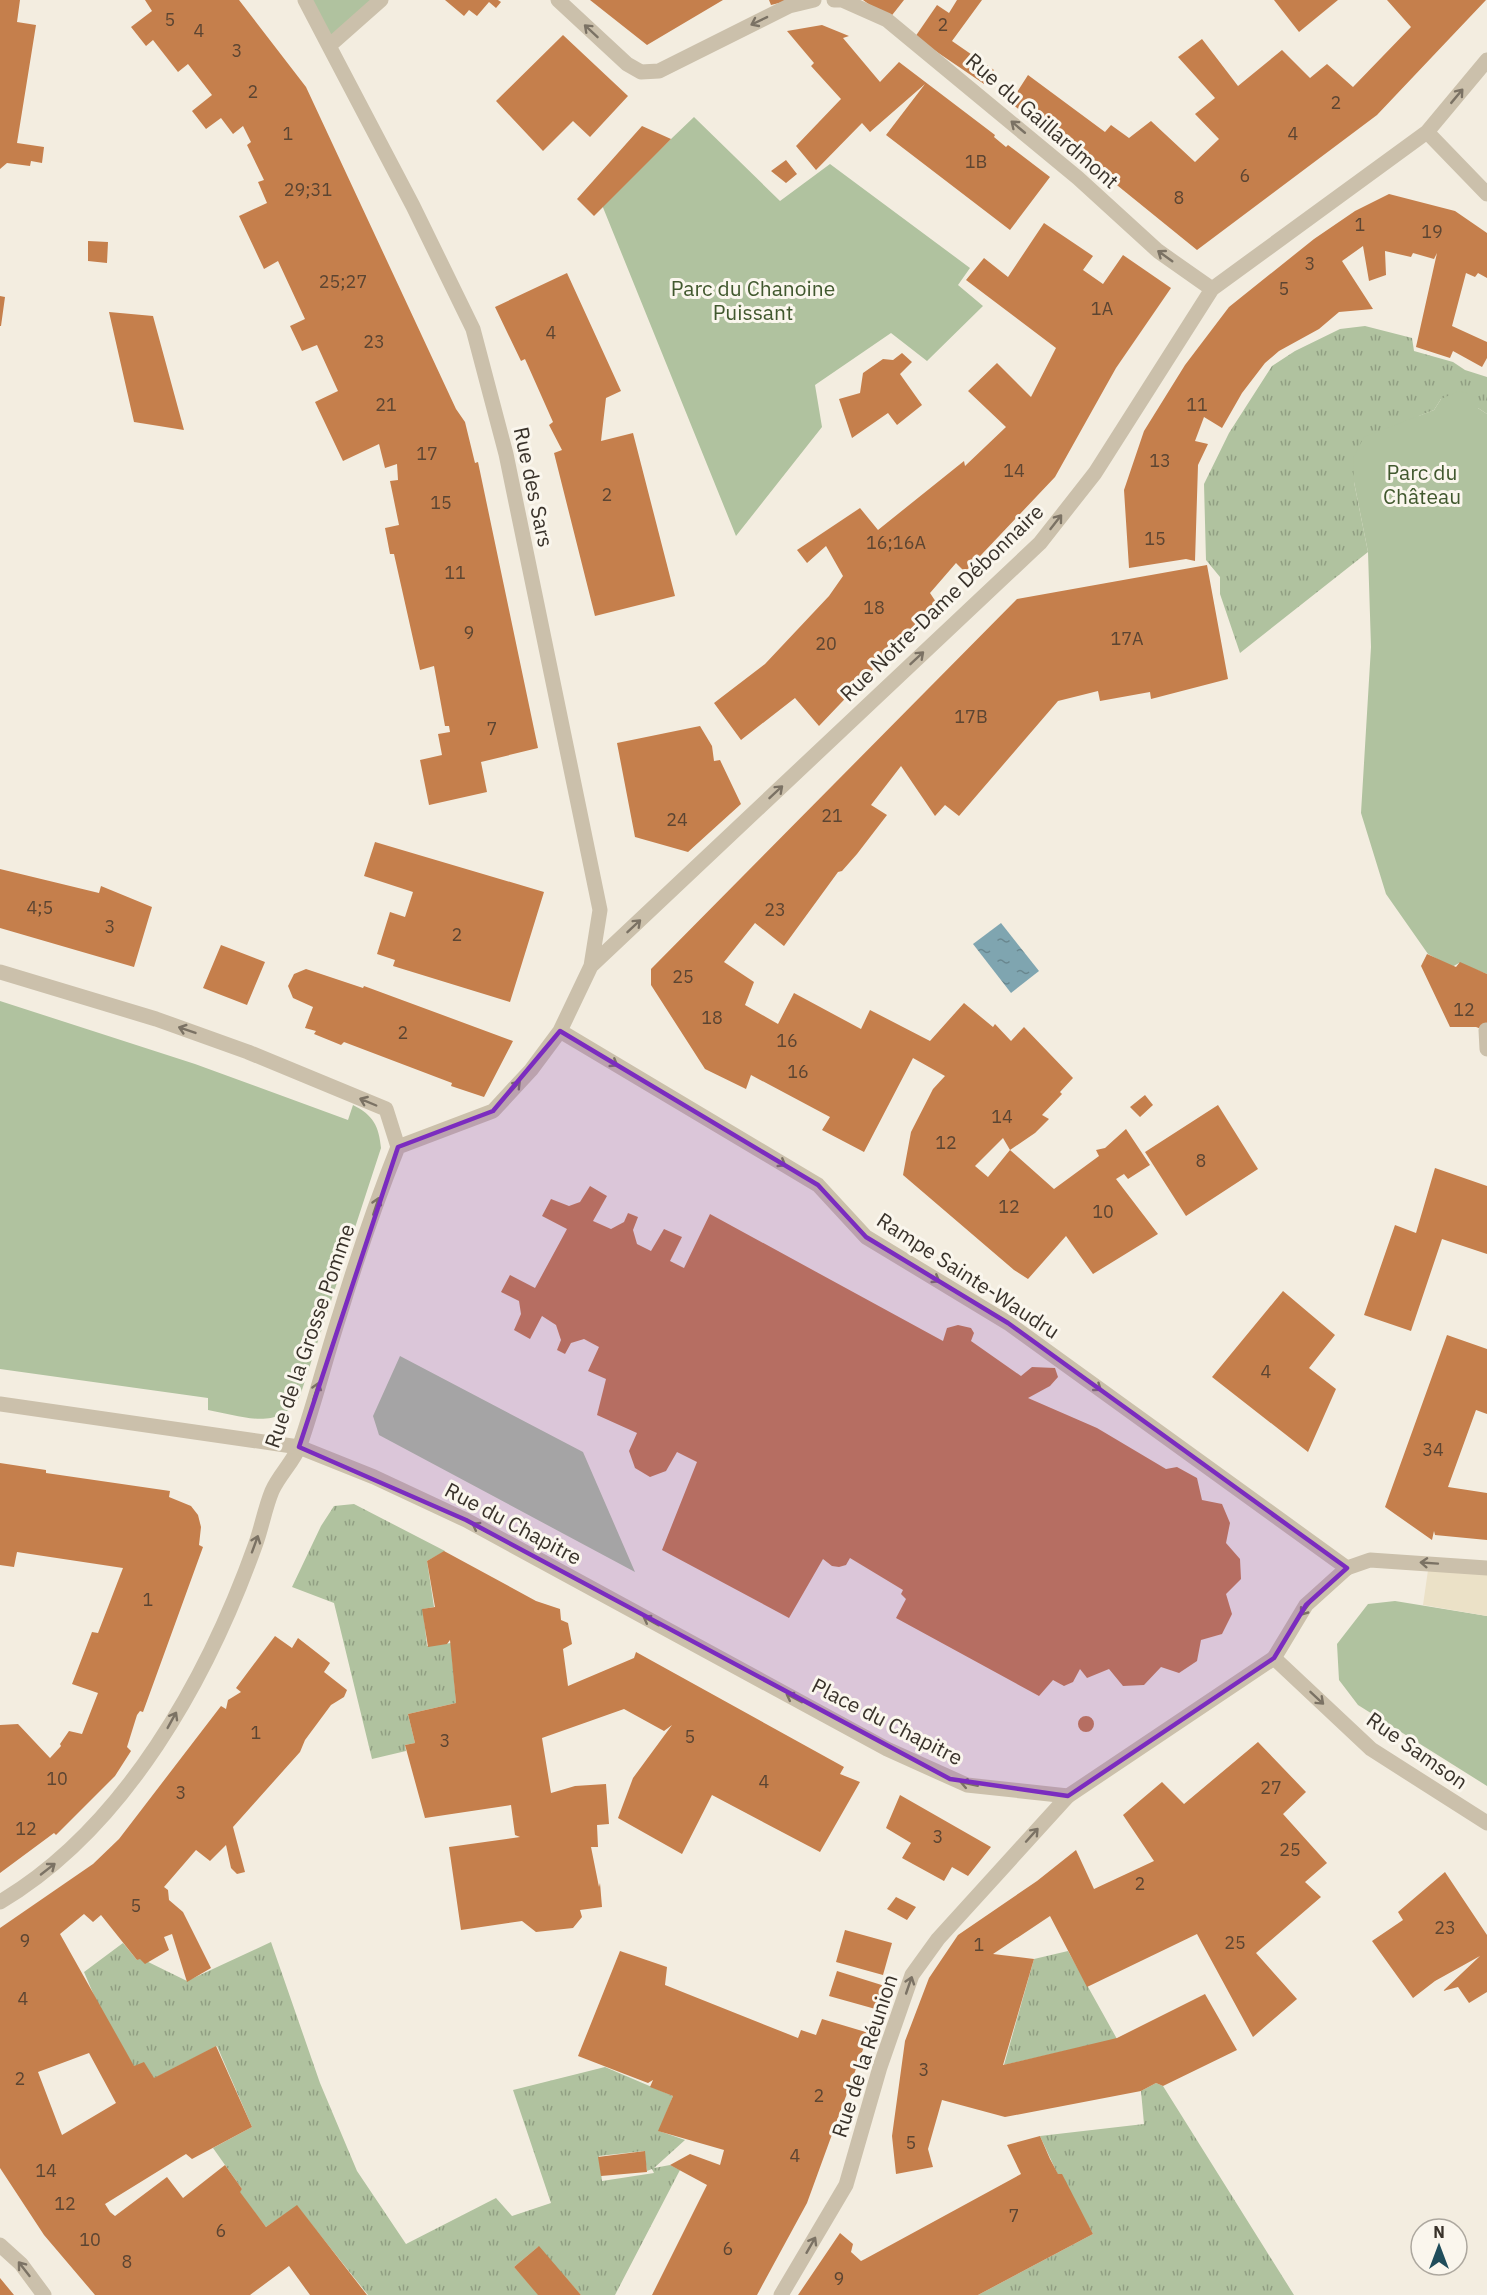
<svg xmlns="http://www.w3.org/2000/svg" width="1487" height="2295" font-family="'IBM Plex Sans',sans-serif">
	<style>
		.grass { fill: url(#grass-tufts); fill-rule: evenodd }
		.park { fill: #b0c29f }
		.plaza { fill: #ebe1c7 }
		.water { fill: url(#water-ripples) }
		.building { fill: #c57f4c; fill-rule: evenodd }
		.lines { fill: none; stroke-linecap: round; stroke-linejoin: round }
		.pedestrian { stroke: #cbc0ab; stroke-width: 15 }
		.minor { stroke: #cbc0ab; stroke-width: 15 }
		.tertiary { stroke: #cbc0ab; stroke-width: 15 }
		.oneway { stroke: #7b7264 }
		.marked { fill: #7b2cbf; fill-opacity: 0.2; stroke: #7b2cbf; stroke-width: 4.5; stroke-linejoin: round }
		.labels { text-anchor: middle; stroke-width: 6; stroke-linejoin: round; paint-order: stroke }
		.number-label { font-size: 18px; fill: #5c4532 }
		.street-label { font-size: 21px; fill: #39322a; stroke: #faf6ed }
		.park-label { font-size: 21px; fill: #41582e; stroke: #faf6ed }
	</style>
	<defs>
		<pattern id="grass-tufts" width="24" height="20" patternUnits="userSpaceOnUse" patternTransform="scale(1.5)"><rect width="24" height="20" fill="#b0c29f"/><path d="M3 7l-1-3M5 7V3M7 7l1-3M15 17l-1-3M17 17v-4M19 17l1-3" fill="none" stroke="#909e82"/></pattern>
		<pattern id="water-ripples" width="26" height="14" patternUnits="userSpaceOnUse" patternTransform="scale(1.5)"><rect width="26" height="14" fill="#7fa5b0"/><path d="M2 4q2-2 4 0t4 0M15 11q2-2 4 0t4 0" fill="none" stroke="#69878f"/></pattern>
	</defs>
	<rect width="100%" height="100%" fill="#f3ede0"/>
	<path class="grass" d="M1365 326 1412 338 1414 351 1453 362 1465 370 1487 377V414L1478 408 1441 399 1434 410 1419 416 1354 482 1368 552 1240 653 1220 594V577L1206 560 1204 484 1229 433 1272 366 1295 351 1340 329Z
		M354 1504 445 1551 427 1561 434 1607 423 1609 427 1646 451 1643 456 1703 408 1714 415 1743 405 1745 406 1751 372 1759 334 1603 292 1587 321 1526 334 1506Z
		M271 1942 320 2083 357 2171 406 2244 496 2198 512 2216 551 2203 513 2090 605 2067 673 2096 659 2131 685 2140 654 2168 670 2165 680 2170 615 2295H581L538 2247 514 2267 539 2295H368L297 2206 266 2227 239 2192 242 2189 213 2148 252 2127 217 2046 153 2079 134 2067 96 2000 84 1972 123 1943 137 1960 140 1958 187 1981ZM644 2151 647 2171 652 2169 654 2173 602 2181 599 2156Z
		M1068 1951 1117 2039 1004 2065 1034 1959Z
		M1156 2083 1163 2086 1294 2295H978L1093 2234 1058 2175 1040 2136 1144 2124 1141 2091Z"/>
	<path class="park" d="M305 0H381L329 46Z
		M694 117 780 201 830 164 970 268 958 285 983 306 927 361 891 333 815 385 822 427 736 536 602 205Z
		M1459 391 1470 394 1478 402V408L1487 414V974L1459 963 1452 967 1428 954 1386 894 1361 813 1371 647 1368 552 1354 482 1353 458 1364 437 1434 410 1441 399Z
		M0 1001 195 1064 348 1120 353 1105C373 1115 379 1126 381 1148L300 1396C280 1432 242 1416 208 1410V1398L0 1369Z
		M400 1356 583 1452 635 1572 379 1435 373 1416Z
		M1395 1601 1487 1616V1786L1358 1705 1339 1680 1337 1644 1368 1604Z"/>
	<path class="plaza" d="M1429 1563 1487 1568V1616L1423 1605Z"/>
	<path class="water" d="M1001 923 1039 971 1011 993 973 944Z"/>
	<path class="building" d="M0 0H20L17 22 36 25 17 143 44 147 42 163 31 161 30 166 7 163 0 169Z
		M145 0H239L306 87 456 409 465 422 475 463 478 462 538 748 481 762 487 792 429 805 420 760 442 755 438 734 450 732 449 726H445L434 666 420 670 394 554H390L385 528 399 525 390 481 398 480 397 464 385 468 379 444 343 461 315 402 338 391 317 345 302 351 290 326 305 319 278 261 264 269 239 216 267 203 258 182 264 180 247 145 251 142 243 126 233 134 221 118 206 129 192 111 212 95 188 64 178 72 153 40 146 46 131 27 152 11Z
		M445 0H498L501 2 496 8 489 2 477 16 469 10 464 16Z
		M590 0H723L647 45Z
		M769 0H787V1L771 5Z
		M863 0H904L889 19Z
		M957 0H982L952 41 994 70 984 84 915 37 937 5 949 13Z
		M1274 0H1338L1299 32Z
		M1387 0H1486L1377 115 1197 250 1049 130 1010 103 1028 75 1105 132 1111 125 1129 138 1151 121 1195 162 1219 139 1195 114 1215 98 1178 57 1202 39 1238 86 1282 50 1310 78 1327 64 1353 87 1411 27Z
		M822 25 849 36 843 38 880 82 899 62 995 135 994 137 1006 147 1008 145 1050 177 1010 230 886 135 925 84 870 132 862 123 816 170 796 146 841 99 811 66 814 63 787 31Z
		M563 35 628 96 590 137 573 121 543 151 496 101Z
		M642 126 671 139 594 216 577 199Z
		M786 160 797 174 786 183 771 171Z
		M1389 194 1455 211 1487 233V278L1478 273 1475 277 1466 273 1452 326 1487 342V358L1482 367 1453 351 1450 358 1416 347 1437 253 1434 259 1413 253 1411 257 1385 251 1386 275 1369 281 1363 246 1342 261 1373 309 1339 312 1319 329 1279 351 1265 363 1242 393 1222 428 1204 417 1195 441 1208 444 1198 465 1195 561 1186 559 1129 568 1124 490 1144 431 1185 365 1229 307 1314 239 1355 211Z
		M1044 223 1093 256 1083 270 1103 284 1123 255 1171 288 1116 368 1055 477 965 572 956 563 930 593 936 602 881 661 819 726 795 698 741 740 714 703 765 664 829 596 843 576 826 546 807 563 797 550 860 508 878 530 964 461 965 466 1006 427 968 391 997 363 1031 397 1056 348 966 280 984 258 1008 277Z
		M88 241 108 242 107 263 88 261Z
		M567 273 621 391 606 398 601 441 633 433 675 596 595 616 554 453 562 450 549 425 553 422 525 359 521 361 495 307Z
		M0 296 5 297 1 326H0Z
		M109 312 153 316 184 430 134 422Z
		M902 353 912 362 900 374 922 405 897 425 888 413 852 438 839 399 860 393 863 373 883 359 893 360Z
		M1207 565 1228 679 1151 699 1150 692 1100 701 1098 691 1058 701 959 816 945 805 935 816 901 766 871 805 887 815 857 854 842 871 838 872 784 946 755 923 724 962 754 982 745 1005 778 1024 794 993 861 1029 870 1010 930 1041 964 1003 993 1027 995 1024 1011 1041 1024 1027 1073 1078 1060 1092 1062 1094 1042 1115 1049 1119 1035 1133 1010 1150 1003 1138 975 1166 988 1177 1010 1150 1054 1189 1099 1156 1096 1150 1105 1148 1126 1129 1150 1165 1128 1179 1124 1174 1116 1179 1158 1234 1093 1274 1066 1236 1028 1279 1014 1270 903 1175 911 1132 933 1089 945 1076 913 1058 864 1152 822 1130 830 1117 751 1075 746 1089 705 1069 651 985V969L1017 599Z
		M700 726 712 746 714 761 720 760 741 804 688 852 635 837 617 743Z
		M375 842 544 892 510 1002 393 966 395 960 377 954 390 912 405 917 413 892 364 876Z
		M0 869 99 893 101 886 152 907 134 967 0 928Z
		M221 945 265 962 247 1005 203 988Z
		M1427 954 1456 967 1460 962 1487 974V1031L1476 1027H1450L1421 966Z
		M306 969 363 988 364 986 513 1041 484 1097 451 1086 452 1083 344 1042 341 1045 314 1034 316 1031 305 1028 313 1007 293 998 288 986 294 974Z
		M1145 1095 1153 1105 1140 1117 1130 1107Z
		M1218 1105 1258 1169 1186 1216 1145 1152Z
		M1435 1168 1487 1186V1254L1442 1239 1411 1331 1364 1315 1395 1225 1416 1233Z
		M590 1186 607 1196 593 1221 611 1229 624 1222 628 1213 638 1217 633 1230 637 1244 651 1251 664 1229 682 1237 670 1261 684 1268 710 1214 943 1341 947 1328 958 1325 971 1328 974 1333 971 1341 1021 1376 1032 1367 1055 1368 1058 1377 1050 1386 1028 1398 1097 1428 1166 1469 1177 1467 1197 1478 1202 1500 1222 1504 1230 1523 1226 1543 1240 1559 1241 1579 1226 1594 1232 1614 1222 1634 1201 1640 1197 1661 1179 1673 1161 1667 1144 1685 1123 1686 1109 1669 1087 1678 1080 1669 1073 1682 1064 1686 1053 1680 1039 1696 896 1618 906 1599 901 1594 903 1590 850 1558 846 1565 839 1567 832 1566 823 1559 789 1618 662 1550 697 1462 677 1452 666 1471 650 1477 635 1468 629 1451 637 1433 597 1415 606 1379 588 1371 599 1347 584 1339 571 1343 565 1354 557 1350 561 1340 556 1325 542 1316 530 1339 514 1330 521 1314 519 1301 501 1292 510 1275 535 1288 567 1229 542 1216 551 1199 569 1206 580 1202Z
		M1283 1291 1335 1335 1309 1368 1336 1389 1308 1452 1212 1377Z
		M1447 1335 1487 1349V1414L1476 1410 1448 1487 1487 1493V1540L1435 1535 1434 1531 1432 1540 1385 1507Z
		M0 1463 46 1470V1473L170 1491 169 1497 191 1506 198 1515 201 1527 199 1545 203 1547 143 1712 140 1711 137 1715 127 1747 131 1751 115 1776 56 1835 54 1833 0 1873V1725L18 1724 50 1758 61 1746 60 1744 69 1731 82 1734 98 1693 72 1684 92 1632 98 1633 123 1568 17 1552 14 1567 0 1565Z
		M444 1551 536 1601 560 1609 561 1620 568 1623 572 1644 563 1649 568 1686 634 1658 636 1652 844 1767 840 1774 860 1782 820 1852 712 1795 682 1854 618 1818 633 1778 672 1725 664 1731 624 1709 542 1738 551 1793 575 1786 606 1784 609 1824 597 1825 598 1847H591L599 1887 600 1883 602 1907 580 1910 582 1917 573 1928 536 1932 522 1921 461 1930 449 1847 520 1837 515 1835 511 1805 425 1818 405 1745 415 1743 408 1714 456 1703 450 1640 447 1644 428 1647 422 1609 435 1607 427 1561Z
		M275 1636 292 1648 298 1638 316 1652 330 1663 324 1672 347 1690 344 1697 331 1705 305 1740 300 1752 233 1827 245 1872 237 1874 231 1868 226 1845 210 1861 196 1850 164 1887 168 1890 169 1900 183 1912 211 1968 187 1982 172 1934 164 1937 169 1950 145 1964 140 1959 137 1960 101 1915 93 1922 84 1914 60 1934 134 2066 144 2062 154 2078 216 2046 252 2127 192 2159 186 2154 105 2204 110 2212 115 2216 167 2177 183 2198 225 2165 242 2189 240 2192 266 2227 297 2205 367 2295H310L289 2266 250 2295H95L44 2235 0 2168V1928L93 1864 119 1839 221 1706 226 1709 228 1700 241 1692 236 1688ZM89 2053 116 2103 62 2135 38 2072Z
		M1078 1724a8 8 0 1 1 16 0a8 8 0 1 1-16 0Z
		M1258 1742 1306 1792 1283 1814 1327 1863 1305 1882 1321 1897 1256 1953 1297 1999 1253 2037 1197 1934 1087 1987 1050 1916 993 1954 1034 1959 1003 2065 1117 2038 1205 1994 1237 2050 1163 2086 1156 2083 1141 2091 1005 2117 942 2100 928 2149 933 2167 896 2174 892 2136 905 2041 929 1978 958 1935 1037 1881 1076 1850 1094 1889 1154 1861 1123 1815 1162 1782 1184 1804Z
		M900 1795 991 1847 968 1876 952 1867 944 1881 902 1858 911 1843 886 1828Z
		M1445 1872 1487 1935V1992L1469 2003 1458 1987 1443 1991 1480 1956 1435 1981 1413 1998 1372 1941 1403 1920 1398 1912Z
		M896 1897 916 1907 907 1920 887 1909Z
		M845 1930 892 1943 883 1975 836 1962Z
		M620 1951 667 1967 665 1985 798 2038 801 2030 816 2035 822 2019 869 2033 807 2203 757 2295H652L707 2185 670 2165 690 2154 720 2165 724 2150 658 2131 673 2096 650 2087 653 2080 648 2083 578 2056Z
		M837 1971 888 1987 879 2010 829 1996Z
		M1040 2136 1050 2159 1058 2174H1062L1093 2234 978 2295H798L840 2233 853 2244 851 2252 861 2261 865 2259 1021 2174 1007 2145Z
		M645 2151 647 2172 601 2176 598 2157Z
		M539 2246 581 2295H538L514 2267Z
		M0 2278 14 2295H0Z"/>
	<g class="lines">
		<path class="pedestrian" d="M1486 1030 1487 1049"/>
		<path class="minor" d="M305 0 329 46 381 0
			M558 0 627 64 641 72 659 71 789 6 814 0
			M834 0H842L887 20 1078 178 1158 251 1212 289
			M1427 132 1487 194
			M591 966 1040 543 1095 473 1212 289 1427 132 1487 60
			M0 972 156 1019 248 1052 386 1109 398 1147
			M560 1031 818 1185 866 1237 1008 1323 1347 1568
			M1274 1658 1371 1749 1487 1823
			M0 1902C125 1828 208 1678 256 1543 262 1526 265 1508 272 1491 279 1475 294 1461 300 1445 315 1402 326 1357 340 1314 357 1258 376 1202 398 1147L493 1111 531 1070 560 1031 591 966 600 910 506 454 473 329 413 206 329 46
			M0 2245 21 2264 44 2295
			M781 2295 846 2185 880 2067 912 1975 938 1939 1068 1796"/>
		<path class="tertiary" d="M0 1404 299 1447 374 1477 466 1520 887 1749 967 1785 1068 1796 1274 1658 1306 1605 1347 1568 1370 1560 1487 1568"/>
	</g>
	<defs><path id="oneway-shaft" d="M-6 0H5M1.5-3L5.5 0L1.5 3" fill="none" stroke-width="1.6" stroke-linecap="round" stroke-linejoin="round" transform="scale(1.5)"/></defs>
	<g class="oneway">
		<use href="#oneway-shaft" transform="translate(759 21) rotate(154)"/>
		<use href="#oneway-shaft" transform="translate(591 31) rotate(-137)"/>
		<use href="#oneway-shaft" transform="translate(1457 96) rotate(-50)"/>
		<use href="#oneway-shaft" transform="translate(1018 127) rotate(-140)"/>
		<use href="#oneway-shaft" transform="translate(1165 256) rotate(-144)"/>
		<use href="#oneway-shaft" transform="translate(1056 522) rotate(-52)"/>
		<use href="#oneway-shaft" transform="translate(917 658) rotate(-43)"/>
		<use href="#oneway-shaft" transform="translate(776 792) rotate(-43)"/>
		<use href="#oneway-shaft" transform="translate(634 926) rotate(-43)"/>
		<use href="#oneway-shaft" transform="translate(187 1030) rotate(-161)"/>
		<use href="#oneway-shaft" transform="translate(610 1061) rotate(31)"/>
		<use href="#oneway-shaft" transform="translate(514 1088) rotate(-47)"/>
		<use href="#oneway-shaft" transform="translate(368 1102) rotate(-157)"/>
		<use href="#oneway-shaft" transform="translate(778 1161) rotate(31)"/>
		<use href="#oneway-shaft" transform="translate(376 1206) rotate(-72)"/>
		<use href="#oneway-shaft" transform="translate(932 1277) rotate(31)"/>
		<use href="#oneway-shaft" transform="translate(1094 1385) rotate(36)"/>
		<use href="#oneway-shaft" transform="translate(316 1391) rotate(-73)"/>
		<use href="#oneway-shaft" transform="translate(480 1528) rotate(-151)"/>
		<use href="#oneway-shaft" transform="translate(255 1544) rotate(-70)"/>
		<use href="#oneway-shaft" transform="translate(1429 1563) rotate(-176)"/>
		<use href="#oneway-shaft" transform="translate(1306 1608) rotate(127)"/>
		<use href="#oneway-shaft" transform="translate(651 1621) rotate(-151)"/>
		<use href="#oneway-shaft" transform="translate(794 1698) rotate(-152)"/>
		<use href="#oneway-shaft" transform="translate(1317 1698) rotate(43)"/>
		<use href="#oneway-shaft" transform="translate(172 1720) rotate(-61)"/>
		<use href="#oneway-shaft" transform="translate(969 1784) rotate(-168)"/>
		<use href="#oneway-shaft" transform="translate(1032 1835) rotate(-48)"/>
		<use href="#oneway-shaft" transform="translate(48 1869) rotate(-38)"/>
		<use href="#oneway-shaft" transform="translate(909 1985) rotate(-71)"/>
		<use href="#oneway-shaft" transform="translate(811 2245) rotate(-60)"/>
		<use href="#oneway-shaft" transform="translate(24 2269) rotate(-128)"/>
	</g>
	<path class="marked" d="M560 1031 818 1185 866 1237 1008 1323 1347 1568 1306 1605 1274 1658 1068 1796 950 1779 466 1520 299 1447 398 1147 493 1111Z"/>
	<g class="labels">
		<g class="number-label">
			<text x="170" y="26">5</text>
			<text x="943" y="31">2</text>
			<text x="199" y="37">4</text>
			<text x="237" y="57">3</text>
			<text x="253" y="98">2</text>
			<text x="1336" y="109">2</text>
			<text x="288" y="140">1</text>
			<text x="1293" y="140">4</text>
			<text x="976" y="168">1B</text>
			<text x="1245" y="182">6</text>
			<text x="308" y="196">29;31</text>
			<text x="1179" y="204">8</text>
			<text x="1360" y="231">1</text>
			<text x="1432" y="238">19</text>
			<text x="1310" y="270">3</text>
			<text x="343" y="288">25;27</text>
			<text x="1284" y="295">5</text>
			<text x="1102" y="315">1A</text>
			<text x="551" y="339">4</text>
			<text x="374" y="348">23</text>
			<text x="386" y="411">21</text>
			<text x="1197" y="411">11</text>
			<text x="427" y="460">17</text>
			<text x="1160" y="467">13</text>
			<text x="1014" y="477">14</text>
			<text x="607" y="501">2</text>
			<text x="441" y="509">15</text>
			<text x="1155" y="545">15</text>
			<text x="896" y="549">16;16A</text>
			<text x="455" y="579">11</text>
			<text x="874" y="614">18</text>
			<text x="469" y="639">9</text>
			<text x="1127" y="645">17A</text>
			<text x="826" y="650">20</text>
			<text x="971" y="723">17B</text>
			<text x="492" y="735">7</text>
			<text x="832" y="822">21</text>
			<text x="677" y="826">24</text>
			<text x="40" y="914">4;5</text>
			<text x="775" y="916">23</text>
			<text x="110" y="933">3</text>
			<text x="457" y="941">2</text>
			<text x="683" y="983">25</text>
			<text x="1464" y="1016">12</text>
			<text x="712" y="1024">18</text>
			<text x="403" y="1039">2</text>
			<text x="787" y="1047">16</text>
			<text x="798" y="1078">16</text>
			<text x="1002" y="1123">14</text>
			<text x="946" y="1149">12</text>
			<text x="1201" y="1167">8</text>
			<text x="1009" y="1213">12</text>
			<text x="1103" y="1218">10</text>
			<text x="1266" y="1378">4</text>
			<text x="1433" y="1456">34</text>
			<text x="148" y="1606">1</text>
			<text x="256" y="1739">1</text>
			<text x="690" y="1743">5</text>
			<text x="445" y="1747">3</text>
			<text x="57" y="1785">10</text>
			<text x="764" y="1788">4</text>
			<text x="1271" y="1794">27</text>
			<text x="181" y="1799">3</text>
			<text x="26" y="1835">12</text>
			<text x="938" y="1843">3</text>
			<text x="1290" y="1856">25</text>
			<text x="1140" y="1890">2</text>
			<text x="136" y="1912">5</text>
			<text x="1445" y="1934">23</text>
			<text x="25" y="1947">9</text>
			<text x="1235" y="1949">25</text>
			<text x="979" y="1951">1</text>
			<text x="23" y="2005">4</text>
			<text x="924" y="2076">3</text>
			<text x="20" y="2085">2</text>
			<text x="819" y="2102">2</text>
			<text x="911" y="2149">5</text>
			<text x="795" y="2162">4</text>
			<text x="46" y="2177">14</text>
			<text x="65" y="2210">12</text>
			<text x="1014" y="2222">7</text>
			<text x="221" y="2237">6</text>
			<text x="90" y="2246">10</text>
			<text x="728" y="2255">6</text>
			<text x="127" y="2268">8</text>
			<text x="839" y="2285">9</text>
		</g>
		<g class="street-label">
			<text transform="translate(1042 121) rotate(41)" y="7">Rue du Gaillardmont</text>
			<text transform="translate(533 487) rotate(78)" y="7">Rue des Sars</text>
			<text transform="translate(942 603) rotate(-44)" y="7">Rue Notre-Dame Débonnaire</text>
			<text transform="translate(968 1276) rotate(33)" y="7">Rampe Sainte-Waudru</text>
			<text transform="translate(310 1336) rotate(-71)" y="7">Rue de la Grosse Pomme</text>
			<text transform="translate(513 1524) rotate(28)" y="7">Rue du Chapitre</text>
			<text transform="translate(887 1722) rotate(27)" y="7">Place du Chapitre</text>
			<text transform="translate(1417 1751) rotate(35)" y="7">Rue Samson</text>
			<text transform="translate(865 2056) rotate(-72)" y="7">Rue de la Réunion</text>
		</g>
		<g class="park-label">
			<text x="753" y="296">Parc du Chanoine<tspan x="753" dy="24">Puissant</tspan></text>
			<text x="1422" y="480">Parc du<tspan x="1422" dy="24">Château</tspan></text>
		</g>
	</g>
	<g transform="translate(1439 2247)"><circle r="28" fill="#faf6ed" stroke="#ada89f" stroke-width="1.5"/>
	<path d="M0-4.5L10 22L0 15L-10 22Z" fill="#204d5b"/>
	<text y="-9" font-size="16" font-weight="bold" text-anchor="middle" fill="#39322a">N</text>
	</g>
</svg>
